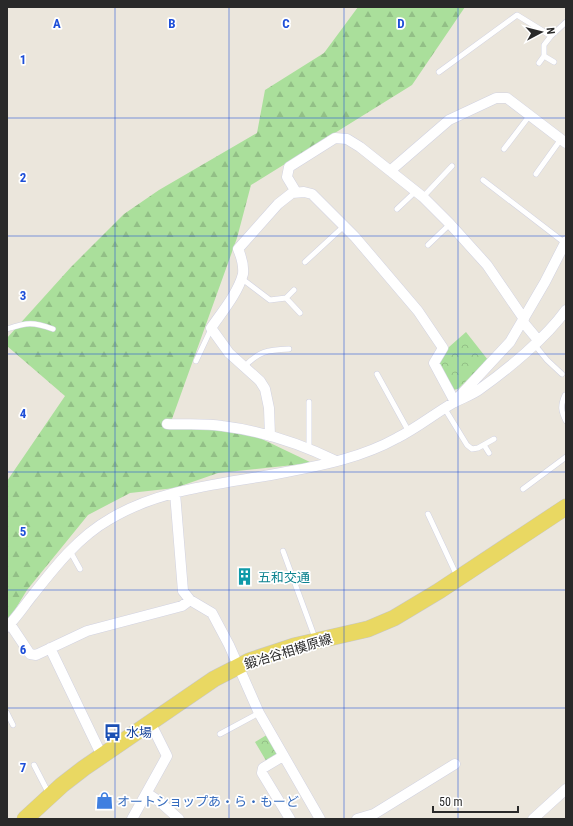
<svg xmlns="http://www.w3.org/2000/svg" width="573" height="826" font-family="'Roboto Condensed','Noto Sans JP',sans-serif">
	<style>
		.forest { fill: url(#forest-firs) }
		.park { fill: url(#park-crowns) }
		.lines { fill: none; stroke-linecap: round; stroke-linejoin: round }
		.lane-casing { stroke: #d1d2e1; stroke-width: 6 }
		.street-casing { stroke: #d1d2e1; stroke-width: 11 }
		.primary-casing { stroke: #c7c7c7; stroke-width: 17 }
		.lane { stroke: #fff; stroke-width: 5 }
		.street { stroke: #fff; stroke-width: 10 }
		.primary { stroke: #e9d862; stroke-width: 16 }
		.grid { fill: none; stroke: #1d4ed8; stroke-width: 1; stroke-opacity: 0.55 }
		.labels { text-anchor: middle; stroke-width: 3.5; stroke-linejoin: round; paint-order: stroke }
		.culture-label { font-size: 13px; fill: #0d838f; stroke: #fff; text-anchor: start }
		.street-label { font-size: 13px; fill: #292929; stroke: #fff }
		.transit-label { font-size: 13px; fill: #164399; stroke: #fff; text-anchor: start }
		.shop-label { font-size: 13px; fill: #366cbe; stroke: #fff; text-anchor: start }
		.grid-label { font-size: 13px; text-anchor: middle; font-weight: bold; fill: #1d4ed8; stroke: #fff; stroke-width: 3.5; stroke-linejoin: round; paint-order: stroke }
	</style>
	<defs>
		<pattern id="forest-firs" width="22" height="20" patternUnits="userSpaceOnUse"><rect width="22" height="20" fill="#aadf9b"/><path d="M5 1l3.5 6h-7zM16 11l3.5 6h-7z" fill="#92bf86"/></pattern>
		<pattern id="park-crowns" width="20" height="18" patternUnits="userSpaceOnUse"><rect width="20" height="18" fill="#aadf9b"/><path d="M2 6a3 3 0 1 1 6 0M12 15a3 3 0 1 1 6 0" fill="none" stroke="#92bf86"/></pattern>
	</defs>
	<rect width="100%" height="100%" fill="#ebe6dc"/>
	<path class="forest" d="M358 7H465L412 85 251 185 237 238 172 419 237 427 312 463 218 473 175 488 130 493 88 515 27 590 7 623V481L65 396 7 346V338L71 267 124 214 159 190 257 133 265 90 324 53Z"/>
	<path class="park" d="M466 332 488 360 458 389 452 390 439 365 449 347Z
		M270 733 283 756 268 764 255 742Z"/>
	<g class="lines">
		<defs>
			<path id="lane" d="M544 56 554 62
				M539 63 544 56V45L551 36 566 22
				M439 72 517 15 551 36
				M504 149 530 115
				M536 174 561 139
				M483 180 565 243
				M423 197 452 166
				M397 209 416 191
				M428 245 450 224
				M305 262 344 226
				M241 278 270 300 286 298 300 313
				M286 298 294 290
				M7 329C28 322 33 322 53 329
				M534 344 547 360 562 374
				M196 361 211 329
				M244 367C259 351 267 350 289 349
				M377 374 409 432
				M565 395C560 406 561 411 566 421
				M445 409 467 445 472 449 478 448 494 439
				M484 445 489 453
				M309 449V402
				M523 489 566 457
				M428 514 457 576
				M70 551 80 569
				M283 551 315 638
				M7 713 13 725
				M220 734 259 713
				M34 765 49 794"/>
			<path id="street" d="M390 171 449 120 496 98H507L566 143
				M296 192 287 177 289 167 335 138 347 139 360 147 423 197 450 224 487 265 524 319
				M523 322 538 340
				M457 399 510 342 545 282 566 241
				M167 424C185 425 204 423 222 426 262 431 301 444 336 461
				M270 436 269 408 265 389 260 381 229 353 211 328C222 312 238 293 243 274 244 265 241 256 238 249L278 204 292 193 304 192 312 194 355 237 418 311 443 348 434 363 455 402
				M175 493 183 591 190 600 212 613 229 645 259 713 320 819
				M10 624 30 654 36 655 87 631 182 606 190 600
				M7 627C16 618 24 606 32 596 54 568 78 537 110 519 163 487 227 484 286 472 324 465 363 457 397 438 417 428 434 414 453 403 462 398 472 395 480 389 508 369 546 338 566 310
				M50 648 102 756
				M283 756 263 768 262 773 290 819
				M147 793 160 802 179 819
				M132 819 167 756 150 722
				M357 819 374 814 455 764
				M533 819 566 789"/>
			<path id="primary" d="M25 819 62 785 84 768 214 679 249 661 294 646 368 629 394 618 439 591 566 507"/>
		</defs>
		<use href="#lane" class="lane-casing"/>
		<use href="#street" class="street-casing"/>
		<use href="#primary" class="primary-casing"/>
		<use href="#lane" class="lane"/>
		<use href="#street" class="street"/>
		<use href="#primary" class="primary"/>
	</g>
	<path class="grid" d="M115 7V819M229 7V819M344 7V819M458 7V819M7 118H566M7 236H566M7 354H566M7 472H566M7 590H566M7 708H566"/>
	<defs>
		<symbol id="building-bare" viewBox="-9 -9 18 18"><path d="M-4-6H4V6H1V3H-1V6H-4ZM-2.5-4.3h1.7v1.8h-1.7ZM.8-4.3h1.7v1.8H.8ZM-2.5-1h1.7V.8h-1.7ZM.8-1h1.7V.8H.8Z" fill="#0f9aa8" stroke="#fff" stroke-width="2.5" paint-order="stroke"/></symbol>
		<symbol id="bus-bare" viewBox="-9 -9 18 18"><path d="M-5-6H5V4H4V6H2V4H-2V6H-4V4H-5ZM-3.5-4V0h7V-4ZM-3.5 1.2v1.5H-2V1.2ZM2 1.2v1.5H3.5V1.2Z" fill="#1a4fb4" stroke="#fff" stroke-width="2.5" paint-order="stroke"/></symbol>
		<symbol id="shop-bare" viewBox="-9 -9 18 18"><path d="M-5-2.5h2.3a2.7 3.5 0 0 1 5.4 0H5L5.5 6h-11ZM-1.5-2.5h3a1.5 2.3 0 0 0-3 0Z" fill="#3f7fe0" stroke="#fff" stroke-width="2.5" paint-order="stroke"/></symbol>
	</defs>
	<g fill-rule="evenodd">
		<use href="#building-bare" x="232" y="564" width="25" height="25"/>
		<use href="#bus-bare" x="100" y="720" width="25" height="25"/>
		<use href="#shop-bare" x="92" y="788" width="25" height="25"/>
	</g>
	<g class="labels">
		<g class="culture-label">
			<text x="258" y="582">五和交通</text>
		</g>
		<g class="street-label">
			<text transform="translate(288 651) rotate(-17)" y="5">鍛冶谷相模原線</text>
		</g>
		<g class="transit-label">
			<text x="126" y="737">水場</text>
		</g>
		<g class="shop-label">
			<text x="117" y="806">オートショップあ・ら・もーど</text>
		</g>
	</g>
	<g class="grid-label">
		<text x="57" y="28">A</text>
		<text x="172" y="28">B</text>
		<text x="286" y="28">C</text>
		<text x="401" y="28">D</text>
		<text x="23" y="64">1</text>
		<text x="23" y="182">2</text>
		<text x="23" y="300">3</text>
		<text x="23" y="418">4</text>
		<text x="23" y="536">5</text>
		<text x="23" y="654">6</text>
		<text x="23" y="772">7</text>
	</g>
	<rect width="573" height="826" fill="none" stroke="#292929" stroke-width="16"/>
	<g transform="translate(541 32) rotate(83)" stroke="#ffffff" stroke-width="3" paint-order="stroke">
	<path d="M0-3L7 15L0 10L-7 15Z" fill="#292929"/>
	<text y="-6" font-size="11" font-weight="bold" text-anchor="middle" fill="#292929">N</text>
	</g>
	<path d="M433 806v6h85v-6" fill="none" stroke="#292929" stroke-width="2"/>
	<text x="439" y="806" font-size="12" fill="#292929" stroke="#ffffff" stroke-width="3" paint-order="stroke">50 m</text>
</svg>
